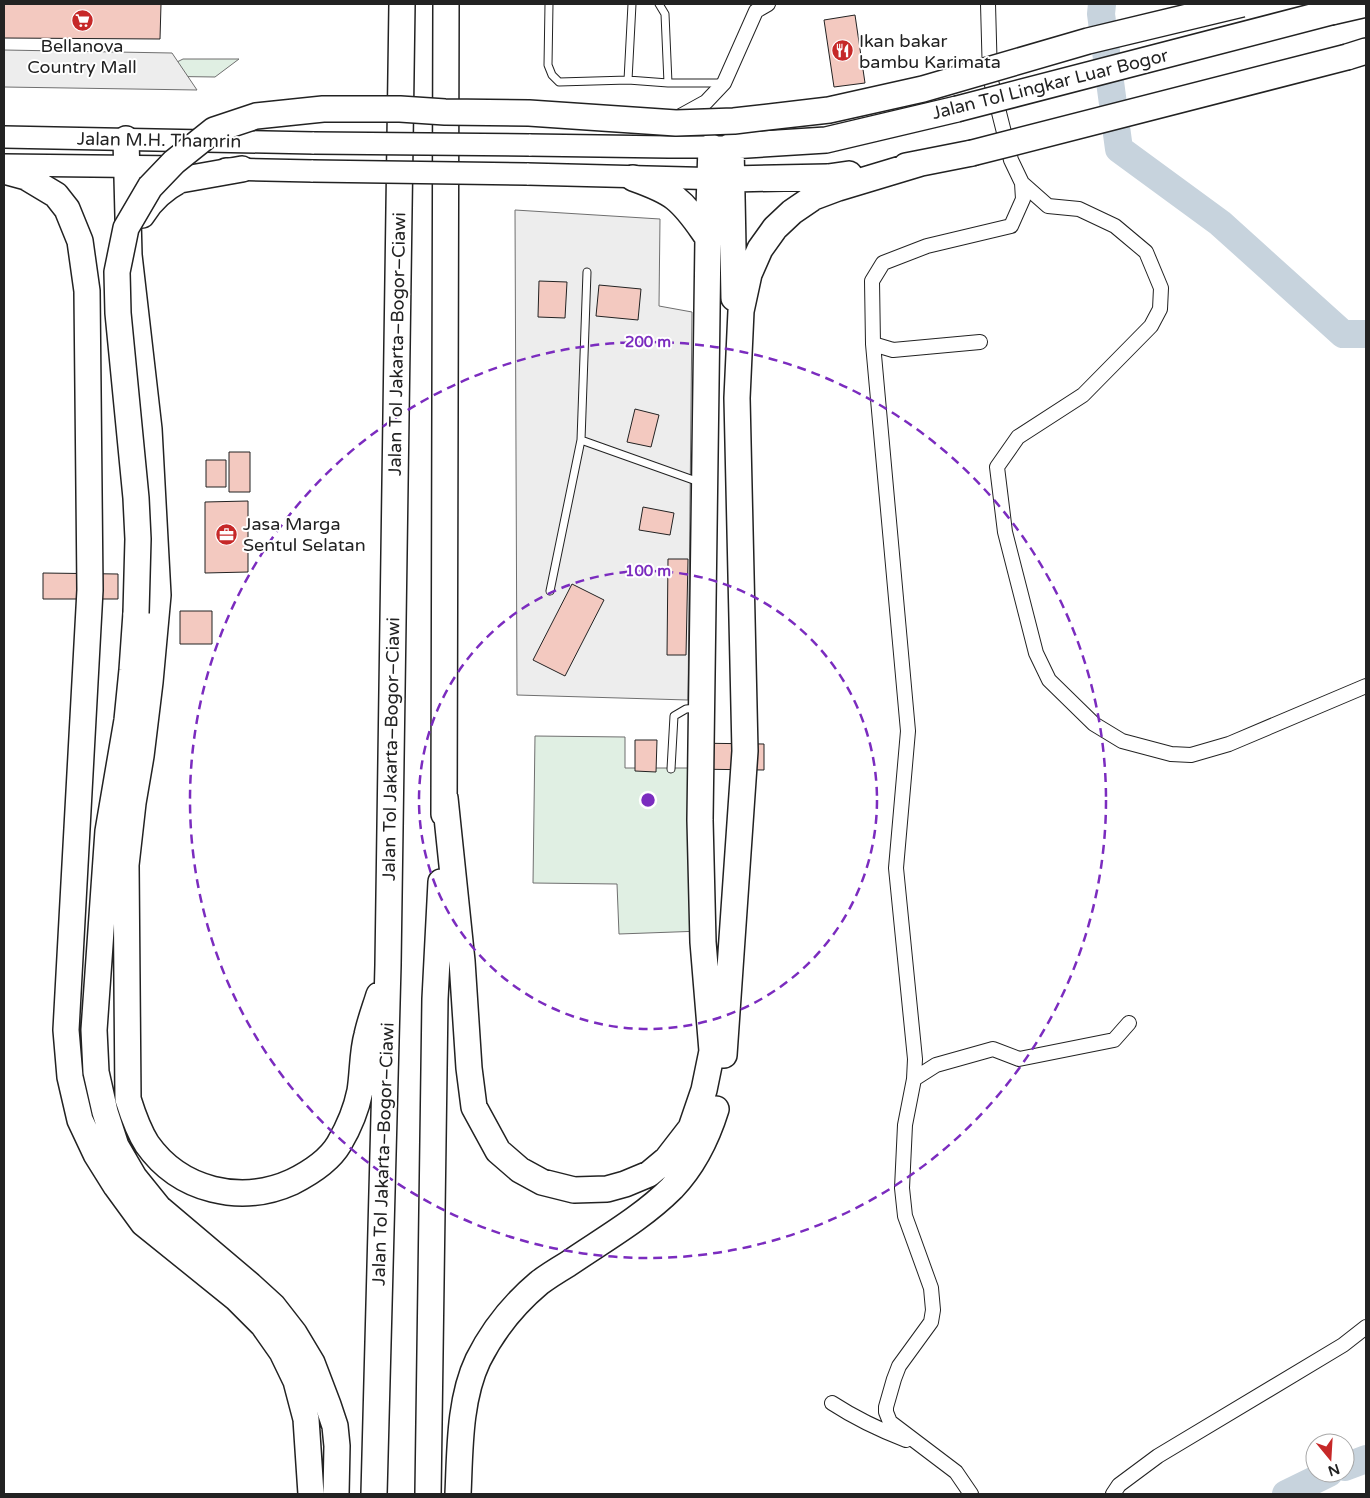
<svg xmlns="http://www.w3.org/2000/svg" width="1370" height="1498" font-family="'Varela Round',sans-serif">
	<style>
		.green { fill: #e0efe3; stroke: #6f6f6f }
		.parking { fill: #ededed; stroke: #6f6f6f }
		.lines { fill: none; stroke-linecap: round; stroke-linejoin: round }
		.river { stroke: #c7d3dd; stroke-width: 28 }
		.building { fill: #f3c9c0; stroke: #222 }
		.lane-casing { stroke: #222; stroke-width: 9 }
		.street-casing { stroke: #222; stroke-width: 16 }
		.primary-casing { stroke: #222; stroke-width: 24 }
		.highway-casing { stroke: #222; stroke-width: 28 }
		.lane { stroke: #fff; stroke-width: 7 }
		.street { stroke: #fff; stroke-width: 14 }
		.primary { stroke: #fff; stroke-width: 21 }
		.highway { stroke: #fff; stroke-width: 25 }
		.primary-bridge-casing { stroke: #222; stroke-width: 24; stroke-linecap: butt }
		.highway-bridge-casing { stroke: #222; stroke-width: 28; stroke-linecap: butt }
		.primary-bridge { stroke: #fff; stroke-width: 21 }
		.highway-bridge { stroke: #fff; stroke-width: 25 }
		.ring { fill: none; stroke: #7b2cbf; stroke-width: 2.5; stroke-dasharray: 9 6 }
		.labels { text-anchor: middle; stroke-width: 4; stroke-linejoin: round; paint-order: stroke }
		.poi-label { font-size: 18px; fill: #222; stroke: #fff; text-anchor: start }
		.street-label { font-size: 18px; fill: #222; stroke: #fff }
		.centre { fill: #7b2cbf; stroke: #fff; stroke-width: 2.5 }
		.ring-label { font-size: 15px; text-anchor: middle; font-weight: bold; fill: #7b2cbf; stroke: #fff; stroke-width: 4; stroke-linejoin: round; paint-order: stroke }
	</style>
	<rect width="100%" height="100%" fill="#fff"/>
	<path class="green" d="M183 59H239L215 77 4 74 173 64Z
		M535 736 625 737V768H700L702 931 619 934 617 884 533 883Z"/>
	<path class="parking" d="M4 50 172 53 197 90 4 87Z
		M515 210 660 219 659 306 692 312 688 700 517 695Z"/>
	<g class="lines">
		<path class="river" d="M1102 4 1101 14 1119 149 1220 223 1343 334H1366
			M1345 1467 1366 1459
			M1286 1494 1329 1473"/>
	</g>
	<path class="building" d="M4 4H161L160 39 4 38Z
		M855 15 865 83 834 87 824 20Z
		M539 281 567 282 565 318 538 317Z
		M599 285 641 289 638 320 596 316Z
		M635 409 659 415 651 447 627 442Z
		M229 452H250V492H229Z
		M206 460H226V487H206Z
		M248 501V572L205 573V502Z
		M643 507 674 513 670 535 639 530Z
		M668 559H688L686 655H667Z
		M43 573 118 574V599H43Z
		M572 584 604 600 565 676 533 660Z
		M180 611H212V644H180Z
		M635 740H657L656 772 635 771Z
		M689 743 764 744V770L688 769Z"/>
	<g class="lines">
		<defs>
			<path id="lane" d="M549 4 548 65 552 75 559 82 628 80 668 83H723
				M659 4 665 14 668 83
				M628 80 632 4
				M581 440 699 482
				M550 591 581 440 587 272
				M671 769 674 716 686 709 698 708"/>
			<path id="street" d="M988 4 990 77 1011 160 1022 183 1048 206 1079 209 1115 226 1146 252 1161 288 1160 309 1151 326 1083 395 1018 437 997 467 1005 532 1036 653 1049 680 1094 724 1122 741 1171 754 1191 755 1229 744 1366 686
				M677 118 706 102 724 83 756 11 768 4
				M873 344 893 350 980 342
				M914 1079 936 1065 993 1049 1019 1059 1114 1040 1129 1023
				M832 1403C855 1418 880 1430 906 1440
				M971 1494 956 1472 890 1422 886 1412V1407L894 1379 899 1366 931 1322 933 1310 931 1288 905 1216 902 1188 905 1125 914 1079 915 1059 896 868 908 731 873 344 872 281 883 263 927 246 1011 226 1023 199 1022 183
				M1113 1494 1119 1485 1158 1456 1343 1345 1366 1327"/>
			<path id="primary" d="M4 137 314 143
				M529 145 669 147H726
				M4 165 181 167
				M226 169 313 171
				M527 174 726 179"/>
			<path id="highway" d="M1331 12 1366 4
				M1347 57 1366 51
				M126 139 129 255 149 429 158 595 150 682 141 756 133 803 126 865 128 1099C133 1115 138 1130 147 1144 180 1191 241 1205 292 1182 310 1173 329 1161 339 1144 349 1127 356 1111 360 1091 363 1073 362 1053 367 1035 370 1021 375 1008 379 995
				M906 166 972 153
				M4 171 26 177 56 195 67 209 80 241 87 291 90 590 66 1030 70 1077 80 1120 96 1154 116 1186 143 1223 236 1298 263 1325 282 1352 296 1381 306 1419 311 1494
				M633 178C647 183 664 189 675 198 689 209 698 224 708 238
				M732 179 828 177 849 174
				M142 215C151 200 165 188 180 180L242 169
				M734 298 731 146 826 140 957 109
				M136 613 132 670 127 720 108 831 94 1030 96 1072 105 1112 116 1146 134 1177 159 1208 250 1285 273 1306 294 1333 312 1363 328 1405 335 1426 337 1446 336 1494
				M445 798 462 961 469 1068 474 1107 498 1151 520 1170 542 1182 574 1190 607 1189 625 1184 649 1174 667 1159 691 1128 704 1090 712 1051 703 942 700 820 708 238 711 147
				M444 814 446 4
				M724 1055 745 751 737 398 741 311 749 274 760 249 775 228 792 212 814 197 838 188 921 163
				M374 1494 388 965 402 4
				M428 1494 435 999 441 882
				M458 1494C460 1451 459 1400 478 1360 493 1330 514 1304 539 1283 548 1276 558 1270 568 1264 603 1240 642 1218 672 1188 693 1166 707 1138 716 1109"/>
		</defs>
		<use href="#lane" class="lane-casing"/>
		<use href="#street" class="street-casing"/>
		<use href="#primary" class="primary-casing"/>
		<use href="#highway" class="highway-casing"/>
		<use href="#lane" class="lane"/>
		<use href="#street" class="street"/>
		<use href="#primary" class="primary"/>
		<use href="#highway" class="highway"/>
		<defs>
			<path id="primary-bridge" d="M314 143 529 145
				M313 171 527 174"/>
			<path id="highway-bridge" d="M957 109 1331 12
				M972 153 1347 57
				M136 613 138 539 136 498 118 313 117 272 126 228 150 187 174 162 214 130 256 116 323 109H400L445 112 529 113 676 123 734 121 829 110 923 89 1088 41 1242 4"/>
		</defs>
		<use href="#primary-bridge" class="primary-bridge-casing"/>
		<use href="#highway-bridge" class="highway-bridge-casing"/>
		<use href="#primary-bridge" class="primary-bridge"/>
		<use href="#highway-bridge" class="highway-bridge"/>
	</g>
	<g class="ring">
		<circle cx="648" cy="800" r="229"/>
		<circle cx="648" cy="800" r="458"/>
	</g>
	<defs>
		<symbol id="supermarket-disc" viewBox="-11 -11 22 22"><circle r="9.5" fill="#c62828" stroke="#fff"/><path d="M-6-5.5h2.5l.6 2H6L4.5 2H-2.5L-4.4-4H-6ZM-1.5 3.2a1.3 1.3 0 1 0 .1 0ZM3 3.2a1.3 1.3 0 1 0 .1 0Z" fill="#fff"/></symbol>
		<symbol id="restaurant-disc" viewBox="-11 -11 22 22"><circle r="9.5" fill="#c62828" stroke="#fff"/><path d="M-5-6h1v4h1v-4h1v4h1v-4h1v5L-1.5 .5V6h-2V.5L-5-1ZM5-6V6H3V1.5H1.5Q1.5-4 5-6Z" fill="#fff"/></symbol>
		<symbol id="office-disc" viewBox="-11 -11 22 22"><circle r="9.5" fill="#c62828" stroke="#fff"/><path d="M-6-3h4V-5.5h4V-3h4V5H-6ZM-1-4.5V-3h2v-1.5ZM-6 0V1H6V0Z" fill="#fff"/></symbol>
	</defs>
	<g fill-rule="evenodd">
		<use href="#supermarket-disc" x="70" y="8" width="25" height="25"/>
		<use href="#restaurant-disc" x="830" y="38" width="25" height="25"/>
		<use href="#office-disc" x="214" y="522" width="25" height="25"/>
	</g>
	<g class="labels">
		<g class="poi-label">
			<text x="859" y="47">Ikan bakar<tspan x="859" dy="21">bambu Karimata</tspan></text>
			<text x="82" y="52" text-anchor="middle">Bellanova<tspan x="82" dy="21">Country Mall</tspan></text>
			<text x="243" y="530">Jasa Marga<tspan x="243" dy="21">Sentul Selatan</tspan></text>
		</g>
		<g class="street-label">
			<text transform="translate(1050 84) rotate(-14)" y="6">Jalan Tol Lingkar Luar Bogor</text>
			<text transform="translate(159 140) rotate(1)" y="6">Jalan M.H. Thamrin</text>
			<text transform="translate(397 344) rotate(-89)" y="6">Jalan Tol Jakarta–Bogor–Ciawi</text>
			<text transform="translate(391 749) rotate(-89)" y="6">Jalan Tol Jakarta–Bogor–Ciawi</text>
			<text transform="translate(383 1154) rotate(-88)" y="6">Jalan Tol Jakarta–Bogor–Ciawi</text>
		</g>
	</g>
	<circle cx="648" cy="800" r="8" class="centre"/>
	<g class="ring-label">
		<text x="648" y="347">200 m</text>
		<text x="648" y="576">100 m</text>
	</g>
	<rect width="1370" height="1498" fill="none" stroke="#222222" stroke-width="10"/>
	<g transform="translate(1330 1458) rotate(162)"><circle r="24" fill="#ffffff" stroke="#a7a7a7"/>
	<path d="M0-4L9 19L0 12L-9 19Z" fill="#c62828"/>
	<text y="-8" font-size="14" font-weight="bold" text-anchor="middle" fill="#222222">N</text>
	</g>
</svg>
